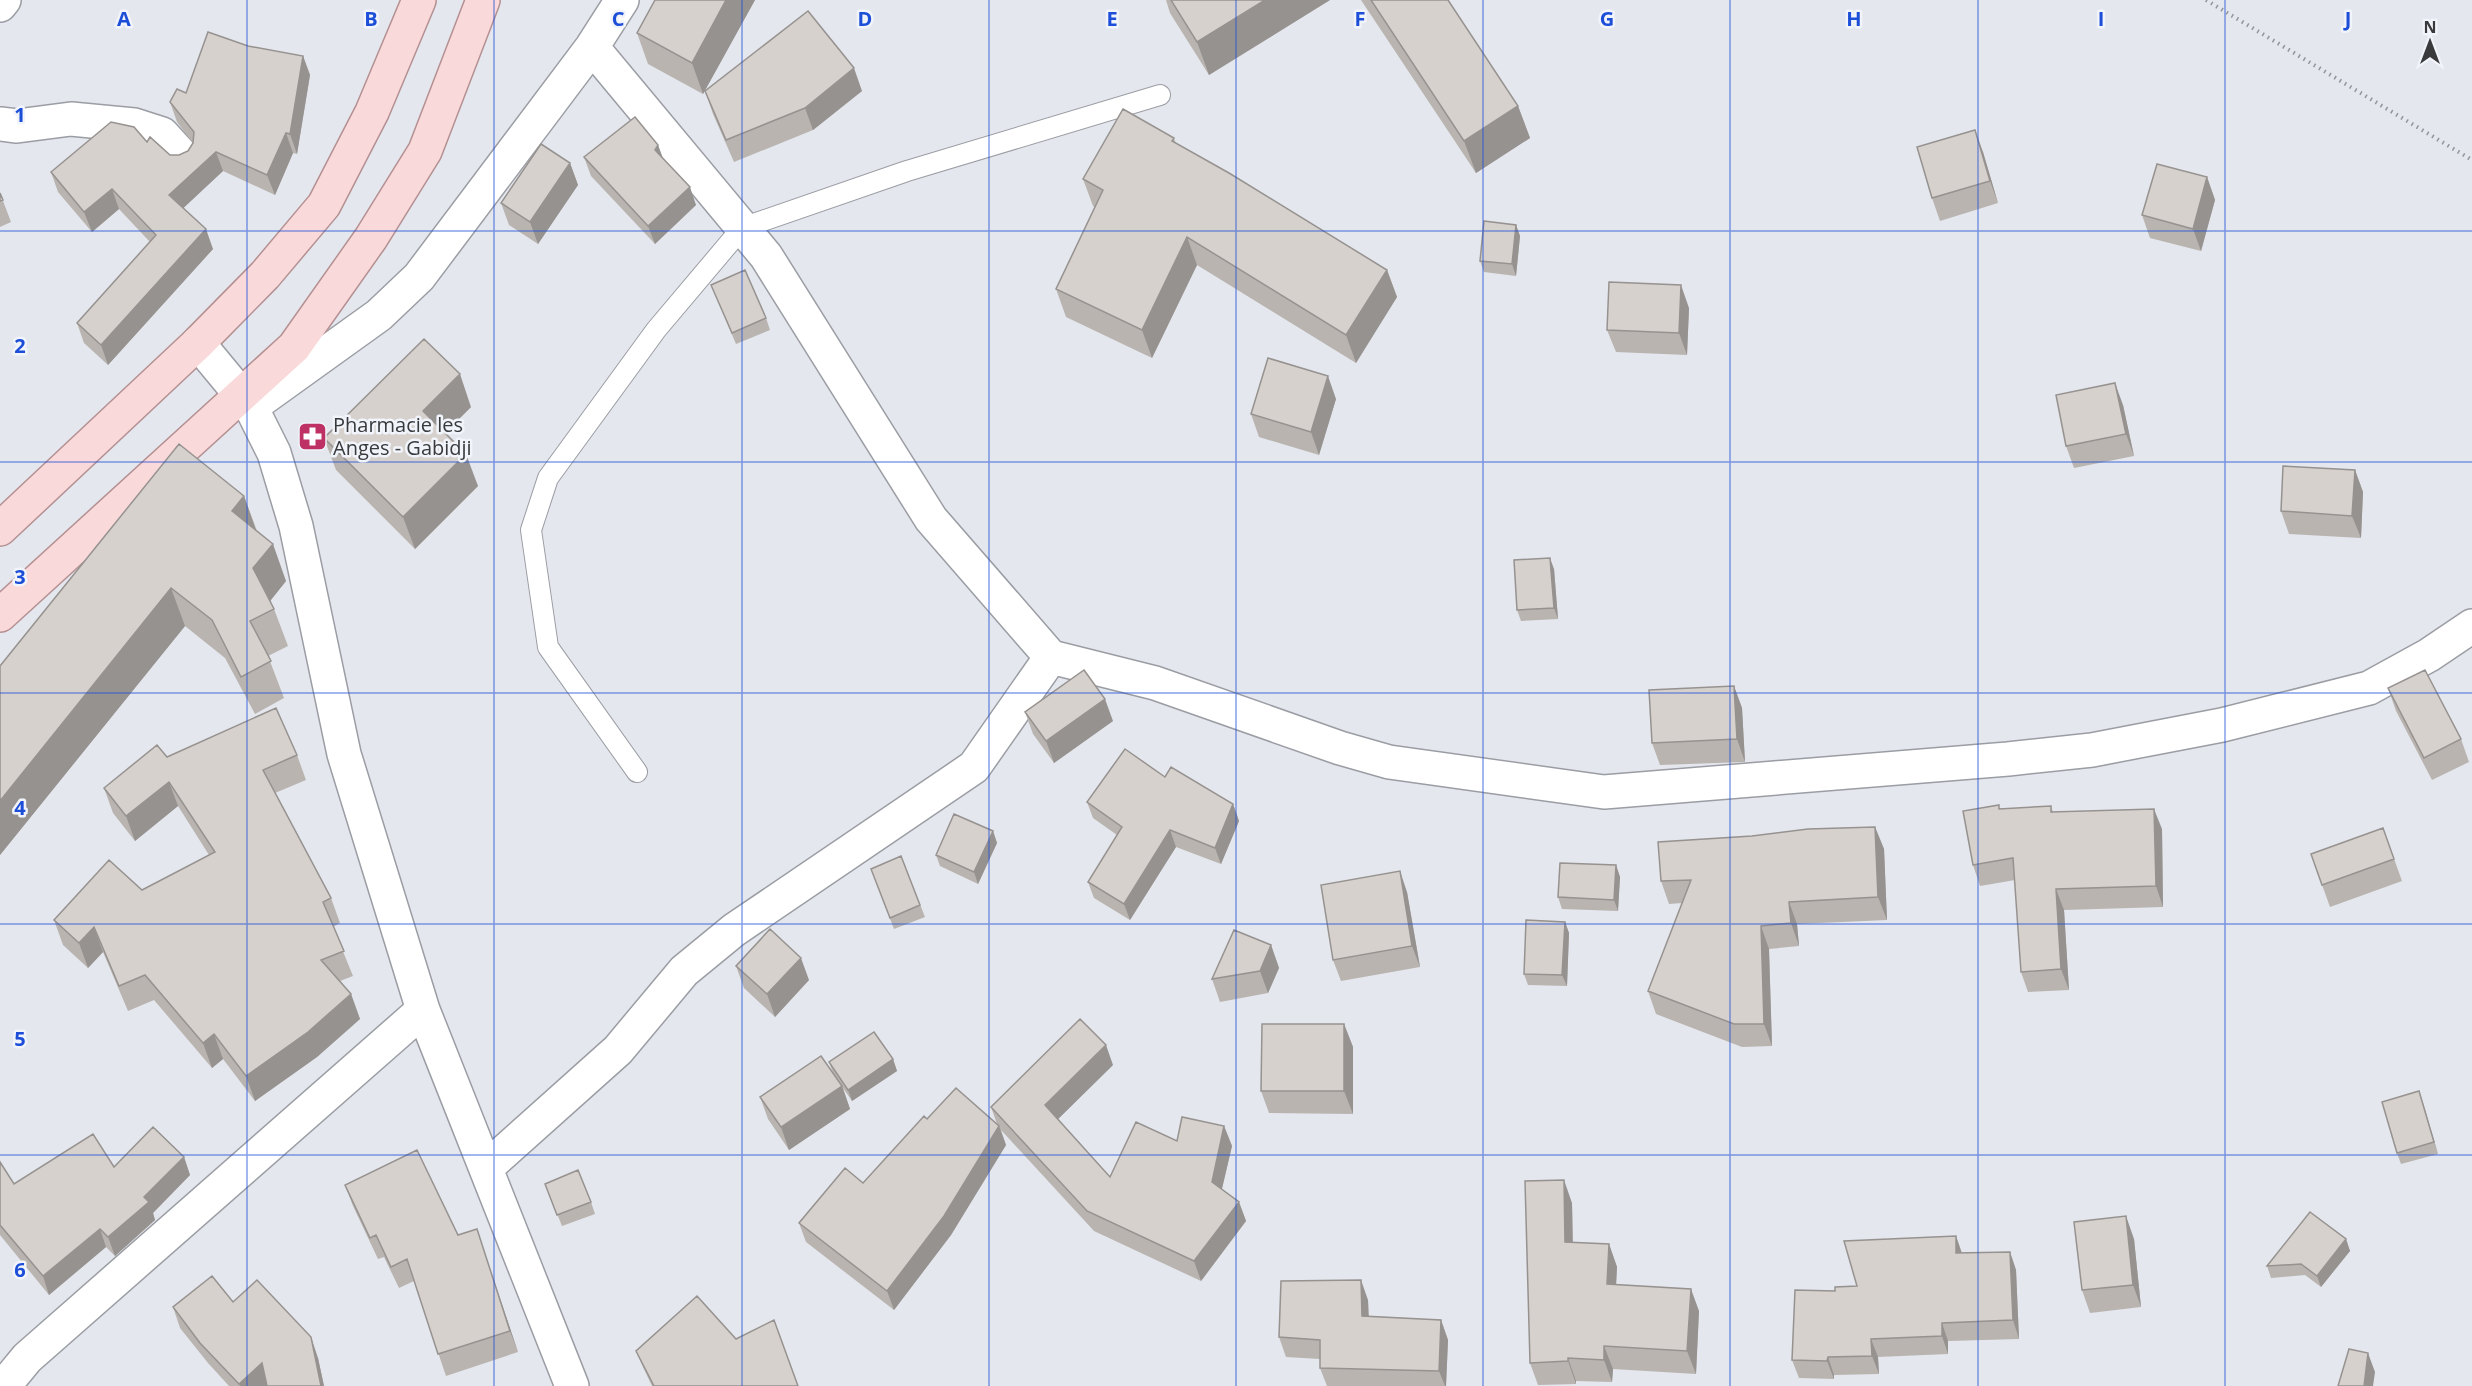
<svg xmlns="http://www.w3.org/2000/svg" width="2472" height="1386" font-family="'Open Sans',sans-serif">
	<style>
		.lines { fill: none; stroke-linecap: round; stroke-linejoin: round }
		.lane-casing { stroke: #9a9da3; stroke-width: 22 }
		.street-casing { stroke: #9a9da3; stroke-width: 36 }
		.primary-casing { stroke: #b49092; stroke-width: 36 }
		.path { stroke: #929599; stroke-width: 4; stroke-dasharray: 1.5 4.5; stroke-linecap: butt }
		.lane { stroke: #fff; stroke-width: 20 }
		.street { stroke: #fff; stroke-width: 33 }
		.primary { stroke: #fad9da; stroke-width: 33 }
		.wall { fill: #b9b4b0 }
		.shaded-wall { fill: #969290 }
		.building { fill: #d7d1cd; stroke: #969290; stroke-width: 1.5 }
		.grid { fill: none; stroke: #1d4ed8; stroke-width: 1.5; stroke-opacity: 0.55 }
		.labels { text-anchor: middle; stroke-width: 5; stroke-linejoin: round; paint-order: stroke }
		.poi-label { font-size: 20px; fill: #383a3c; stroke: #f1f4fa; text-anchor: start }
		.grid-label { font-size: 20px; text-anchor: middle; font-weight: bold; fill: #1d4ed8; stroke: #f1f4fa; stroke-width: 5; stroke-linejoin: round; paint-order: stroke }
	</style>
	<rect width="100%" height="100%" fill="#e4e7ed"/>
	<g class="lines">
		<defs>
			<path id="lane" d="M637 772 548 647 531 530 548 478 656 330 742 228 907 171 1160 95"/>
			<path id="street" d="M0 5 4 0
				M592 47 766 256 931 519 1051 657 1155 683 1340 748 1389 762 1604 792 2008 759 2092 750 2222 725 2369 688 2429 655 2472 626
				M0 124 17 126 71 119 134 125 162 134 183 157
				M198 343 251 407 274 453 296 526 344 754 423 1010 572 1386
				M251 407 379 315 419 277 592 47 622 0
				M486 1168 618 1050 684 971 734 930 974 767 1051 657
				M4 1386 27 1358 423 1010"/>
			<path id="primary" d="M0 529 198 343 265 275 324 205 372 112 419 0
				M0 615 294 347 371 238 425 151 483 0"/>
		</defs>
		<use href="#lane" class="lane-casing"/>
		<use href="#street" class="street-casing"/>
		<use href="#primary" class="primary-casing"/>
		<path class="path" d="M2206 0 2472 160"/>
		<use href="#lane" class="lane"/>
		<use href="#street" class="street"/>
		<use href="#primary" class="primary"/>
	</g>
	<path class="wall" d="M755 0 703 94 648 64 637 33Z
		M1166 0H1330L1209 75 1170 13Z
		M1361 0H1448L1518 106 1530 138 1476 173Z
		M248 46 303 56 310 75 297 154 293 153 275 195 223 171 183 208 213 249 108 365 84 343 77 323 150 242 119 209 92 232 58 192 51 172 147 142 170 155H179L188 151 193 143 177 122 170 102 186 93Z
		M705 91H862L813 130 734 162 713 114Z
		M1174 138 1176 144 1387 270 1397 297 1356 363 1197 265 1152 358 1066 317 1056 289 1095 207 1093 206 1083 179Z
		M658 145 663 159 696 205 655 244 591 176 584 157Z
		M1983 152 1998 203 1940 221 1932 198Z
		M570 163 578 185 538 244 509 225 501 203Z
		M2207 177 2215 200 2201 251 2150 238 2142 215Z
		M0 193 11 222 0 227Z
		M1516 225 1520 236 1516 276 1484 272 1480 261Z
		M711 285 766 318 770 330 736 344Z
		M1689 308 1687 355 1616 352 1607 330Z
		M1336 399 1319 455 1259 437 1251 414Z
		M2123 405 2134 456 2074 468 2066 446Z
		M471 407 445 433 478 486 415 549 336 470 324 438Z
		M2355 470 2363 492 2361 538 2289 534 2281 511Z
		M244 496 257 531 286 581 270 601 274 609 288 646 268 656 284 698 255 714 225 658 185 626 0 855V666Z
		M1554 569 1558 619 1521 621 1517 610Z
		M1734 686 1742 708 1745 762 1660 765 1652 743Z
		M2388 688 2461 739 2469 762 2432 780 2396 711Z
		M1025 712 1113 721 1054 763 1033 734Z
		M297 755 306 780 275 793 331 898 340 923 333 927 353 976 340 981 351 994 360 1019 317 1057 255 1101 223 1059 212 1068 154 1000 128 1011 103 952 88 968 63 945 54 920 142 890 209 855 178 806 135 841 113 813 104 788 167 757Z
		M1165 777 1233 804 1239 821 1221 864 1176 847 1130 920 1094 898 1088 882 1117 835 1093 818 1087 802Z
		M2051 806 2053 812 2162 829 2163 907 2064 910 2069 990 2028 992 2021 972 2015 880 1980 886 1973 865 2000 809Z
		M1875 827 1884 849 1887 920 1797 924 1799 946 1769 949 1772 1046 1742 1047 1656 1014 1648 991 1682 903 1669 904 1661 881 1752 836Z
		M2383 828 2402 881 2330 907 2311 854Z
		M993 831 997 843 978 884 940 866 936 855Z
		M901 856 925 917 894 929 871 869Z
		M1616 865 1620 877 1618 911 1562 909 1558 897Z
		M1407 892 1420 967 1341 981 1333 960Z
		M1565 922 1569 933 1567 986 1528 985 1524 974Z
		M1271 945 1279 968 1268 993 1220 1002 1212 979Z
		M736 966 809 980 775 1017 744 988Z
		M1344 1024 1353 1047V1114L1269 1113 1261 1091Z
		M893 1059 897 1071 852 1101 843 1088 850 1109 789 1150 768 1119 760 1097 833 1073 829 1062Z
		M1113 1065 1058 1119 1110 1177 1177 1141 1224 1126 1232 1146 1222 1189 1239 1202 1246 1221 1201 1281 1094 1231 1001 1130 1006 1145 951 1235 894 1310 806 1242 799 1223 863 1183 927 1119 997 1124 991 1107Z
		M2419 1091 2438 1154 2401 1164 2397 1153Z
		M184 1157 190 1175 153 1213 155 1220 115 1256 106 1247 49 1295 0 1235V1162L14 1184 114 1167Z
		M545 1184 591 1202 595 1214 562 1226Z
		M345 1185 458 1235 484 1251 518 1352 446 1376 414 1281 399 1288 384 1257 378 1259 353 1206Z
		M1572 1203 1573 1243 1609 1244 1617 1267 1616 1284 1699 1311 1696 1374 1613 1369 1612 1382 1576 1381V1384L1538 1385 1530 1363Z
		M1956 1236 1962 1253 2010 1252 2016 1270 2019 1339 1948 1341V1354L1878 1357 1879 1374 1834 1375V1379L1799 1378 1792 1360 1835 1291 1857 1286Z
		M2134 1239 2141 1307 2090 1313 2082 1290Z
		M2346 1239 2350 1251 2321 1287 2305 1275 2271 1278 2267 1266Z
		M1368 1300 1369 1316 1441 1320 1448 1340 1446 1386H1327L1320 1368V1359L1286 1357 1279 1337Z
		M173 1307 318 1358 324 1386H229L208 1363 180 1328Z
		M736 1339 798 1386H652L642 1365 636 1351Z"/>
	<path class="shaded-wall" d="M726 0H755L703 94 692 63Z
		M1265 0H1330L1209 75 1197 42Z
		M303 56 310 75 297 154 290 134Z
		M854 68 862 91 813 130 805 108Z
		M1518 106 1530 138 1476 173 1464 141Z
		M1975 130 1983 152 1998 203 1990 181Z
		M286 133 293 153 275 195 267 175Z
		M658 145 665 164 655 150Z
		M216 152 223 171 176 215 169 195Z
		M570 163 578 185 538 244 530 222Z
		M2207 177 2215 200 2201 251 2193 229Z
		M690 187 696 205 655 244 648 226Z
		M112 189 119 209 92 232 84 212Z
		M1516 225 1520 236 1516 276 1512 264Z
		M206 229 213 249 108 365 101 345Z
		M1187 237 1197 265 1152 358 1142 330Z
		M1387 270 1397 297 1356 363 1346 335Z
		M1681 285 1689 308 1687 355 1679 333Z
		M460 374 471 407 435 443 423 411Z
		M1328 376 1336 399 1319 455 1311 432Z
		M2115 383 2123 405 2134 456 2126 434Z
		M466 454 478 486 415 549 403 517Z
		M2355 470 2363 492 2361 538 2352 516Z
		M244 496 257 533 232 511Z
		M273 544 286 581 267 605 253 568Z
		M1550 558 1554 569 1558 619 1554 608Z
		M171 588 185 626 0 855V801Z
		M1734 686 1742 708 1745 762 1737 739Z
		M1105 699 1113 721 1054 763 1046 741Z
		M169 782 178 806 135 841 126 816Z
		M1233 804 1239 821 1221 864 1215 848Z
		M2154 809 2162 829 2163 907 2156 886Z
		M1875 827 1884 849 1887 920 1878 897Z
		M1170 830 1176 847 1130 920 1124 904Z
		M993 831 997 843 978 884 974 872Z
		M1616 865 1620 877 1618 911 1614 900Z
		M1400 871 1407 892 1420 967 1412 946Z
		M2056 889 2064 910 2069 990 2061 969Z
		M1789 902 1797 924 1799 946 1791 923Z
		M1565 922 1569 933 1567 986 1562 975Z
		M1761 926 1769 949 1772 1046 1764 1024Z
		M94 927 103 952 88 968 79 943Z
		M1271 945 1279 968 1268 993 1260 971Z
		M801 958 809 980 775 1017 767 994Z
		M351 994 360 1019 317 1057 255 1101 246 1076Z
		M1344 1024 1353 1047V1114L1344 1091Z
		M214 1034 223 1059 212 1068 203 1043Z
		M1106 1045 1113 1065 1052 1125 1045 1105Z
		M893 1059 897 1071 852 1101 848 1090Z
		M842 1086 850 1109 789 1150 781 1127Z
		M2419 1091 2423 1103 2438 1154 2434 1142Z
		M999 1126 1006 1145 951 1235 894 1310 887 1291Z
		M1224 1126 1232 1146 1219 1201 1212 1182Z
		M184 1157 190 1175 153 1213 155 1220 115 1256 108 1237 144 1197Z
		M1564 1180 1572 1203 1573 1265 1565 1242Z
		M1239 1202 1246 1221 1201 1281 1194 1261Z
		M2126 1216 2134 1239 2141 1307 2133 1285Z
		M100 1229 106 1247 49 1295 43 1276Z
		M477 1229 484 1251 518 1352 510 1331Z
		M1956 1236 1962 1254 1956 1253Z
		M2346 1239 2350 1251 2321 1287 2317 1276Z
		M1609 1244 1617 1267 1615 1306 1607 1284Z
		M2010 1252 2016 1270 2019 1339 2013 1320Z
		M1361 1280 1368 1300 1369 1336 1362 1316Z
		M1691 1289 1699 1311 1696 1374 1687 1351Z
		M1441 1320 1448 1340 1446 1386H1445L1439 1371Z
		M1942 1323 1948 1341V1354L1942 1336Z
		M311 1337 318 1358 324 1386H321Z
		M1871 1339 1878 1357 1879 1374 1872 1356Z
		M1604 1346 1613 1369 1612 1382 1604 1360Z
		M2368 1353 2375 1372 2373 1386H2364Z
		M1828 1357 1834 1375V1379L1827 1361Z
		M1568 1358 1576 1381V1384L1568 1361Z
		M262 1363 267 1386H240L239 1384Z"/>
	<path class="building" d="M655 0H726L692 63 637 33Z
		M1171 0H1265L1197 42Z
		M1371 0H1448L1518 106 1464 141Z
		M808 11 854 68 805 108 726 140 705 91Z
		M208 32 248 46 303 56 290 134 286 133 267 175 216 152 169 195 206 229 101 345 77 323 156 235 112 189 84 212 51 172 111 122 134 127 147 142 150 137 170 155H179L188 151 193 143 194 132 170 102 177 89 186 93Z
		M1123 109 1174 138 1172 141 1229 173 1387 270 1346 335 1187 237 1142 330 1056 289 1103 190 1083 179Z
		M635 117 658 145 655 150 690 187 648 226 584 157Z
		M1975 130 1990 181 1932 198 1917 147Z
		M541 144 570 163 530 222 501 203Z
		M2157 164 2207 177 2193 229 2142 215Z
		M0 193 3 200 0 201Z
		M1484 221 1516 225 1512 264 1480 261Z
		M745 270 766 318 732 333 711 285Z
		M1609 282 1681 285 1679 333 1607 330Z
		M424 339 460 374 423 411 466 454 403 517 324 438Z
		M1268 358 1328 376 1311 432 1251 414Z
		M2115 383 2126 434 2066 446 2056 395Z
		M179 444 244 496 232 511 273 544 253 568 274 609 250 621 271 661 241 677 212 620 171 588 0 801V666Z
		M2283 466 2355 470 2352 516 2281 511Z
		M1550 558 1554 608 1517 610 1514 560Z
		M1084 670 1105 699 1046 741 1025 712Z
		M2425 670 2461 739 2424 758 2388 688Z
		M1734 686 1737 739 1652 743 1649 690Z
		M276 708 297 755 263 770 331 898 323 902 344 951 321 960 351 994 308 1032 246 1076 214 1034 203 1043 145 975 119 986 94 927 79 943 54 920 109 860 142 890 215 852 169 782 126 816 104 788 157 745 167 757Z
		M1125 749 1165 777 1171 767 1233 804 1215 848 1170 830 1124 904 1088 882 1122 827 1087 802Z
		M1999 805V809L2051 806V812L2154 809 2156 886 2056 889 2061 969 2021 972 2013 858 1973 865 1963 811Z
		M954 814 993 831 974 872 936 855Z
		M1875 827 1878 897 1789 902 1791 923 1761 926 1764 1024H1734L1648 991 1691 880 1661 881 1658 842 1752 836 1808 829Z
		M2383 828 2394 859 2322 885 2311 854Z
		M901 856 920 905 890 918 871 869Z
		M1560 863 1616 865 1614 900 1558 897Z
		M1400 871 1412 946 1333 960 1321 885Z
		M1526 920 1565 922 1562 975 1524 974Z
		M770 929 801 958 767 994 736 966Z
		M1234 930 1271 945 1260 971 1212 979Z
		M1080 1019 1106 1045 1045 1105 1110 1177 1136 1122 1177 1141 1182 1117 1224 1126 1212 1182 1239 1202 1194 1261 1087 1211 991 1107Z
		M1262 1024H1344V1091H1261Z
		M874 1032 893 1059 848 1090 829 1062Z
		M821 1056 842 1086 781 1127 760 1097Z
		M956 1088 999 1126 944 1216 887 1291 799 1223 845 1168 863 1183 924 1116 927 1119Z
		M2419 1091 2434 1142 2397 1153 2382 1102Z
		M153 1127 184 1157 144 1197 149 1202 108 1237 100 1229 43 1276 0 1225V1162L14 1184 93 1134 114 1167Z
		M417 1150 458 1235 477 1229 510 1331 438 1354 407 1259 391 1267 376 1235 370 1238 345 1185Z
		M578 1170 591 1202 557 1215 545 1184Z
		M1564 1180 1565 1242 1609 1244 1607 1284 1691 1289 1687 1351 1604 1346V1360L1568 1358V1361L1530 1363 1525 1181Z
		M2310 1212 2346 1239 2317 1276 2301 1264 2267 1266Z
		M2126 1216 2133 1285 2082 1290 2074 1222Z
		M1956 1236V1253L2010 1252 2013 1320 1942 1323V1336L1871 1339 1872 1356 1828 1357 1827 1361 1792 1360 1795 1290 1835 1291V1287L1857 1286 1844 1241Z
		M212 1276 233 1302 257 1280 311 1337 321 1386H267L262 1363 239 1384 200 1343 173 1307Z
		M1361 1280 1362 1316 1441 1320 1439 1371 1320 1368V1340L1279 1337 1281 1281Z
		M697 1296 736 1339 774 1320 798 1386H654L636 1351Z
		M2349 1349 2368 1353 2364 1386H2338Z"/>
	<path class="grid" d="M247 0V1386M494 0V1386M742 0V1386M989 0V1386M1236 0V1386M1483 0V1386M1730 0V1386M1978 0V1386M2225 0V1386M0 231H2472M0 462H2472M0 693H2472M0 924H2472M0 1155H2472"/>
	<defs>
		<symbol id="pharmacy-square" viewBox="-11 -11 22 22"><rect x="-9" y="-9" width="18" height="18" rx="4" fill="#be3164" stroke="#f1f4fa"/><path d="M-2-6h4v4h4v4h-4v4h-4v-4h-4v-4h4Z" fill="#fff"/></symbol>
	</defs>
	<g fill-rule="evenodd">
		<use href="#pharmacy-square" x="296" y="420" width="33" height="33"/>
	</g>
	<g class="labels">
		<g class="poi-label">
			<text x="333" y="432">Pharmacie les<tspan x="333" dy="23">Anges - Gabidji</tspan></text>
		</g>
	</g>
	<g class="grid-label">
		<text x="124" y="26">A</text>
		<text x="371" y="26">B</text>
		<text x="618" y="26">C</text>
		<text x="865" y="26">D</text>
		<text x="1112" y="26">E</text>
		<text x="1360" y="26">F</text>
		<text x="1607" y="26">G</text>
		<text x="1854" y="26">H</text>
		<text x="2101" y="26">I</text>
		<text x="2348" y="26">J</text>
		<text x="20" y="122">1</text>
		<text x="20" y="353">2</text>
		<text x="20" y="584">3</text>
		<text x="20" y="815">4</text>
		<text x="20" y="1046">5</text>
		<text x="20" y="1277">6</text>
	</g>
	<g transform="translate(2430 42)" stroke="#f1f4fa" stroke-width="4.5" paint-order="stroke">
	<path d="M0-4.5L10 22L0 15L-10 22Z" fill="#383a3c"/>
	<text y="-9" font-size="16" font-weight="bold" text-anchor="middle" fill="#383a3c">N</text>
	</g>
</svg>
